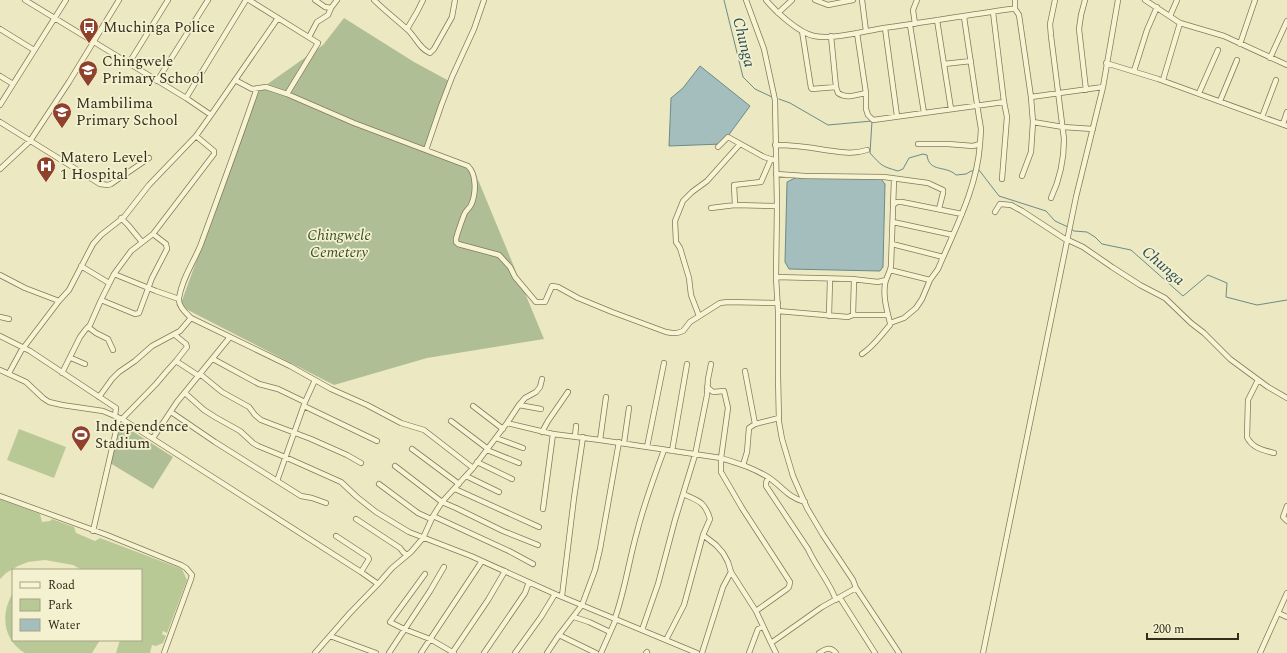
<svg xmlns="http://www.w3.org/2000/svg" width="1287" height="653" font-family="Spectral,serif">
	<style>
		.green { fill: #b8c996 }
		.cemetery { fill: #b0be95 }
		.water { fill: #a3bebc; stroke: #6b8b8a }
		.lines { fill: none; stroke-linecap: round; stroke-linejoin: round }
		.stream { stroke: #6b8b8a; stroke-width: 1 }
		.minor-casing { stroke: #84795a; stroke-width: 6 }
		.minor { stroke: #f7f4d4; stroke-width: 4.5 }
		.labels { text-anchor: middle; stroke-width: 3.5; stroke-linejoin: round; paint-order: stroke }
		.poi-label { font-size: 15px; fill: #342d1d; stroke: #f3f1d0; text-anchor: start }
		.park-label { font-size: 15px; font-style: italic; fill: #3c5025; stroke: #f3f1d0 }
		.water-label { font-size: 16px; font-style: italic; fill: #2d4e54; stroke: #f3f1d0 }
	</style>
	<rect width="100%" height="100%" fill="#ece8c1"/>
	<path class="green" d="M19 429 66 447 54 478 7 460Z
		M0 499 40 514 42 522 50 521 52 519 74 527 76 533 95 541 100 538 182 569 187 580 167 633 163 631 162 634 166 636 163 643 156 646 152 645 150 653H116L120 640H141V570H82L73 565 45 560 28 562 18 566 6 573 0 579Z
		M13 593V640H100L92 653H25C3 640 0 614 13 593Z"/>
	<path class="cemetery" d="M344 18 414 62 451 82 427 151 474 170 544 339 427 358 334 385 180 306 259 90 323 45Z
		M121 424 173 457 153 489 110 463Z"/>
	<path class="water" d="M700 66 750 106 722 144 669 146 671 98 683 88Z
		M797 177 881 179 885 184 883 267 880 271 789 269 785 262 787 182Z"/>
	<g class="lines">
		<path class="stream" d="M724 0 743 77 755 89 772 97
			M779 99 790 103 828 125 872 121 870 153C882 166 881 166 898 171L903 169 909 158 923 154 927 155C929 173 946 165 956 175L966 174 971 171H974
			M979 170 999 196 1046 211 1055 221 1068 227
			M1071 229 1074 231 1087 232 1095 237 1102 244 1131 250 1183 296 1208 275 1227 283 1226 297 1257 305 1287 300"/>
		<defs>
			<path id="minor" d="M25 0 186 98 211 115
				M249 0 318 43 287 94
				M315 0 325 7 331 8
				M374 0C385 11 397 20 408 30 416 38 420 49 430 53L434 49 452 17 455 0
				M746 0 764 49 775 100 777 206 776 277 778 311V376L779 422 782 439 793 476 807 508 823 535 853 580 856 588 899 653
				M766 0C776 12 799 33 814 36 834 40 864 31 884 28 926 22 968 15 1011 9H1015V0
				M815 0 828 5 853 0
				M862 0 866 31
				M1085 0 1081 15 1079 29 1086 90
				M1145 0 1180 23 1224 36 1287 65
				M1015 9 1019 15 1031 97 1033 122 1031 152 1022 176
				M993 12 1004 102 1007 117 1002 179
				M778 13 792 0
				M1170 16 1177 0
				M937 20 951 109
				M915 24 913 10 917 0
				M910 25 924 113
				M885 28 897 116
				M0 29 34 50
				M407 29 417 12 423 0
				M802 31 811 88 812 89 836 87
				M857 33 866 93V109L868 115 873 120 1004 102
				M831 36 836 87 838 93C846 99 856 95 866 93
				M309 37 317 22 328 15 331 8 337 0
				M1240 44 1255 0
				M1270 58 1287 21
				M129 63 168 0
				M1106 63 1158 79 1287 126
				M944 64 971 61
				M1134 71 1147 30 1157 7
				M0 76 13 84
				M235 80 252 89 266 87 287 94 354 123 468 166C477 175 476 194 471 205 469 209 465 211 464 215 461 223 458 231 456 239V242L458 244 499 255 510 267 515 277 536 302H545L552 286 558 287 578 298 612 312 666 332 672 333H677L683 331 690 322 720 303 728 302 778 303
				M1163 80 1180 23
				M157 81 208 0
				M257 88C239 141 220 192 201 244 194 262 182 278 179 298 178 306 185 312 191 318L290 366 331 389 367 405 401 423 424 430 473 468
				M1199 93 1218 50
				M1031 97 1103 87
				M186 98 246 0
				M1220 101 1237 60
				M0 105 66 0
				M1262 117 1276 80
				M0 122 100 184 108 185 111 184 149 158
				M1033 122 1063 127 1093 129
				M1283 124 1287 112
				M918 144H948L973 146 980 144 981 129 979 117 964 17
				M775 145C792 145 808 147 825 150 841 152 851 155 867 150
				M718 147 728 137 764 157 774 160
				M426 150 441 106 452 77 474 29 484 0
				M0 169 30 141 69 82 119 0
				M776 174 805 176 884 177 928 183 943 190V193L939 209
				M1051 198C1060 179 1064 159 1064 139L1051 36 1050 24 1055 0
				M735 205 734 185 761 182 771 159
				M893 205 897 202H902L962 214
				M711 208 735 205 777 206
				M995 212 1000 204 1011 205 1022 211 1068 241
				M121 218 128 225 142 242
				M893 222 953 235
				M1068 240 1083 247 1112 267 1140 285 1165 298 1191 323 1204 333 1230 359 1268 387 1287 398
				M892 244 943 257
				M81 266 109 283
				M890 270 930 280
				M114 274 156 291 179 299
				M0 275 25 288 59 301
				M776 277 852 279 878 282 886 280
				M101 300 135 314 139 313 152 278 167 249 166 244 153 234
				M778 311 848 317 853 315H888
				M853 315 854 280
				M699 316 691 295 689 278 680 248 676 242 675 221 683 201 692 192 707 181 740 144
				M829 316 830 279
				M0 317 9 319
				M890 323C887 310 883 298 885 284 886 278 890 272 891 266L894 179
				M88 327 96 333 108 339 113 350
				M0 336 30 351 116 408 115 416
				M862 354C874 346 881 335 890 325V323L904 318 916 308 922 299 930 280 938 269C955 229 977 188 980 144
				M71 358 85 364
				M213 359 259 384 278 389 305 402
				M176 361 199 376
				M0 370 26 382 43 398 49 402 62 405 103 411 122 419 361 572 378 584 350 613 315 653
				M745 371 755 424
				M9 373 21 351 59 301 69 290 93 244 101 235 124 217 149 185 196 136 211 115 278 18
				M62 373 80 337 86 329 90 325 101 300 114 274 131 251 153 234 214 154V151L196 136
				M200 374 222 392 249 407 255 415 261 420 311 439 347 455 361 463
				M1258 380 1248 400 1247 437C1252 448 1263 450 1274 453
				M707 387 713 392 724 391 728 408 721 458V472L742 508 790 582 789 587 787 589 756 611
				M185 393 204 410 215 417 240 431 253 443 258 446 285 457 341 482 357 497 376 512 409 532 471 556 555 594 697 653
				M99 397 112 379 119 372 135 361 152 346 180 331 191 318
				M519 405 541 409
				M304 406 377 441
				M473 406 503 429
				M171 412 215 442 301 496 312 498 326 503
				M122 419 156 384 167 371 176 361 187 347 186 344 175 335
				M451 421 488 449
				M507 423 553 434 600 440 721 458C740 464 751 467 768 477 782 486 787 497 805 502
				M542 432 548 421 568 392
				M575 437 576 426
				M153 438 177 402 230 337
				M496 438 523 448
				M600 440 606 397
				M624 443 629 408
				M647 447 664 363
				M412 449 459 484
				M487 450 519 463
				M672 451 687 364
				M477 462 512 479
				M743 465 747 452 749 428 755 424 779 418
				M395 466 442 502 456 508 503 531 538 545
				M466 476 499 492
				M768 477 766 483V486L808 549C816 567 829 581 836 600
				M277 481 305 402 315 380
				M379 484 418 513 431 519
				M455 489 539 527
				M0 496 107 535 181 565 186 568 192 575 191 579 164 653
				M1287 506 1283 517 1287 521
				M543 509 553 434
				M433 516 509 551 533 564
				M356 519 400 548 403 552 407 555
				M93 531 119 418
				M703 535 716 545 723 553 728 562 731 572 756 611 771 643
				M336 536 368 557 369 559 361 572
				M425 574 390 622 404 629 430 639 454 653
				M378 584 392 568 411 552 423 538 433 516 442 502 473 468 507 423 519 405 525 398 536 392 540 387 542 379
				M562 596 574 498 583 437
				M840 598 875 653
				M1278 613 1287 617
				M574 617 589 622 610 632
				M615 618C625 590 629 560 637 532 644 504 654 477 664 450
				M642 630 658 584 675 520 695 455 707 395 708 379 711 364
				M559 635 596 653
				M330 636 376 653
				M666 640 684 605 703 535 710 519C705 502 699 501 683 494
				M389 653 430 591 444 567
				M421 653 482 561
				M452 653 488 600 505 571
				M484 653 525 593 529 582
				M515 653 541 617 555 594
				M547 653 559 635 582 605 595 570 600 549 619 442
				M601 653 616 619
				M646 653 647 652
				M702 653 723 587 731 572
				M749 653 758 629 763 627
				M776 653 771 643 822 607 856 588
				M819 653C825 649 830 646 836 653
				M983 653 1076 197 1103 87 1118 0
				M1260 653 1287 593"/>
		</defs>
		<use href="#minor" class="minor-casing"/>
		<use href="#minor" class="minor"/>
	</g>
	<defs>
		<symbol id="bus-pin" viewBox="-11 -11 22 30"><path d="M0 17L-7.5 6A9.5 9.5 0 1 1 7.5 6Z" fill="#90412c" stroke="#f3f1d0"/><path d="M-5-6H5V4H4V6H2V4H-2V6H-4V4H-5ZM-3.5-4V0h7V-4ZM-3.5 1.2v1.5H-2V1.2ZM2 1.2v1.5H3.5V1.2Z" fill="#fff"/></symbol>
		<symbol id="school-pin" viewBox="-11 -11 22 30"><path d="M0 17L-7.5 6A9.5 9.5 0 1 1 7.5 6Z" fill="#90412c" stroke="#f3f1d0"/><path d="M0-5L7-2L0 1L-7-2ZM-4 1L0 2.5L4 1V4Q0 6-4 4Z" fill="#fff"/></symbol>
		<symbol id="hospital-pin" viewBox="-11 -11 22 30"><path d="M0 17L-7.5 6A9.5 9.5 0 1 1 7.5 6Z" fill="#90412c" stroke="#f3f1d0"/><path d="M-5-5h3v3.5h4V-5h3V5h-3V1.5h-4V5h-3Z" fill="#fff"/></symbol>
		<symbol id="stadium-pin" viewBox="-11 -11 22 30"><path d="M0 17L-7.5 6A9.5 9.5 0 1 1 7.5 6Z" fill="#90412c" stroke="#f3f1d0"/><path d="M0-5a6.5 5 0 1 0 0 10a6.5 5 0 1 0 0-10ZM-3.5-1.8h7v3.6h-7Z" fill="#fff"/></symbol>
	</defs>
	<g fill-rule="evenodd">
		<use href="#bus-pin" x="78" y="16" width="22" height="30"/>
		<use href="#school-pin" x="77" y="59" width="22" height="30"/>
		<use href="#school-pin" x="51" y="101" width="22" height="30"/>
		<use href="#hospital-pin" x="35" y="155" width="22" height="30"/>
		<use href="#stadium-pin" x="70" y="424" width="22" height="30"/>
	</g>
	<g class="labels">
		<g class="poi-label">
			<text x="103" y="32">Muchinga Police</text>
			<text x="102" y="66">Chingwele<tspan x="102" dy="17">Primary School</tspan></text>
			<text x="76" y="108">Mambilima<tspan x="76" dy="17">Primary School</tspan></text>
			<text x="60" y="162">Matero Level<tspan x="60" dy="17">1 Hospital</tspan></text>
			<text x="95" y="431">Independence<tspan x="95" dy="17">Stadium</tspan></text>
		</g>
		<g class="park-label">
			<text x="339" y="240">Chingwele<tspan x="339" dy="17">Cemetery</tspan></text>
		</g>
		<g class="water-label">
			<text transform="translate(745 42) rotate(76)" y="6">Chunga</text>
			<text transform="translate(1164 265) rotate(41)" y="6">Chunga</text>
		</g>
	</g>
	<rect x="12" y="569" width="130" height="72" fill="#f3f1d0" stroke="#a7a388"/>
	<rect x="20" y="582" width="20" height="6" fill="#f7f4d4" stroke="#a7a388"/>
	<text x="48" y="589" font-size="12" fill="#342d1d">Road</text>
	<rect x="20" y="599" width="20" height="12" fill="#b8c996" stroke="#a7a388"/>
	<text x="48" y="609" font-size="12" fill="#342d1d">Park</text>
	<rect x="20" y="619" width="20" height="12" fill="#a3bebc" stroke="#a7a388"/>
	<text x="48" y="629" font-size="12" fill="#342d1d">Water</text>
	<path d="M1147 633v6h91v-6" fill="none" stroke="#342d1d" stroke-width="2"/>
	<text x="1153" y="633" font-size="12" fill="#342d1d" stroke="#f3f1d0" stroke-width="3" paint-order="stroke">200 m</text>
</svg>
